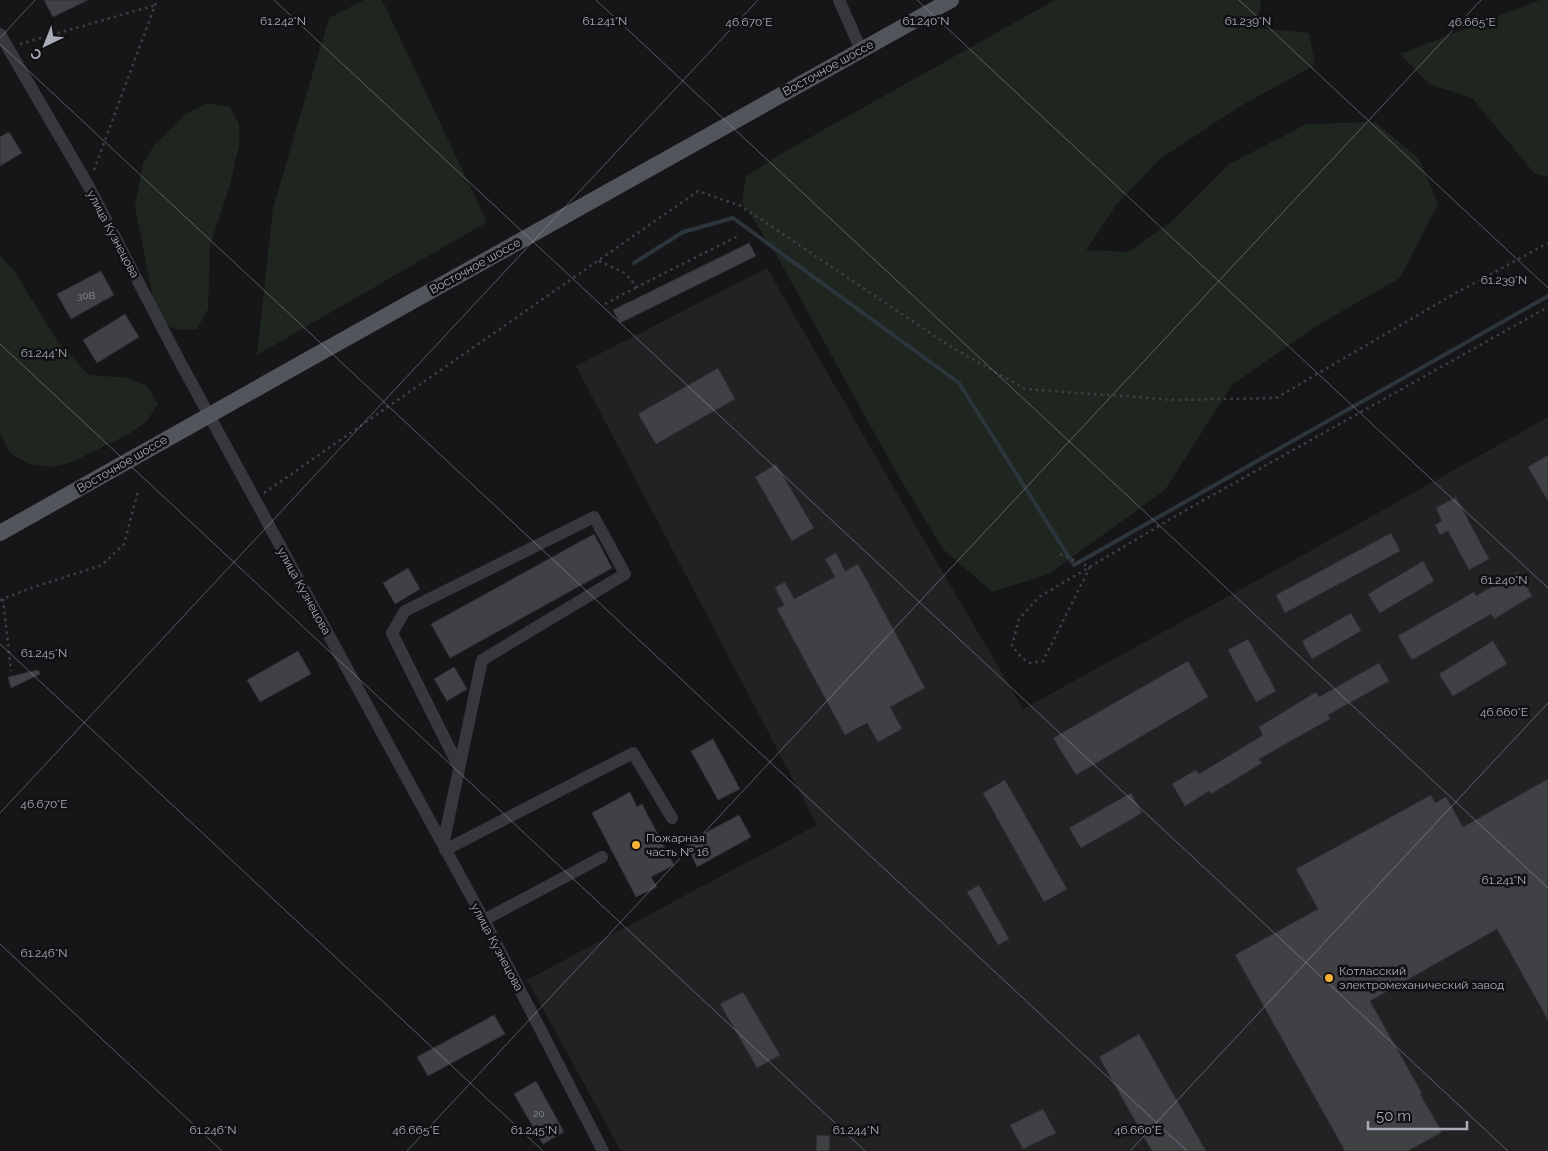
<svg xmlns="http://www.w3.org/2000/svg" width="1548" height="1151" font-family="Raleway,sans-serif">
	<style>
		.built { fill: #222225 }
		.green { fill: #1e261f }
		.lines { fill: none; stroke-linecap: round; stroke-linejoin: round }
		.stream { stroke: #2c353c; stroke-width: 4 }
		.building { fill: #404145; stroke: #303034 }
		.path { stroke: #3d3f44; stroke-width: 2.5; stroke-dasharray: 2.5 4; stroke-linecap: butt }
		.minor { stroke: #37383d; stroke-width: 12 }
		.major { stroke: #53555c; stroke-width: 16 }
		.ticks { fill: none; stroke: #a8adb8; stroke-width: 1; stroke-opacity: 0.45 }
		.poi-dot { fill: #f2b134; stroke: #111113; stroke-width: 2 }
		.labels { text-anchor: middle; stroke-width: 5; stroke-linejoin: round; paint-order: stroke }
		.number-label { font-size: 10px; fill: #8e929b }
		.street-label { font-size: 12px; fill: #a8adb8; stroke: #111113 }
		.poi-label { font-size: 12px; fill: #a8adb8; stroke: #111113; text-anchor: start }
		.ticks-label { font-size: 12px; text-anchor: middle; fill: #a8adb8; stroke: #111113; stroke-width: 5; stroke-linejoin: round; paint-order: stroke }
	</style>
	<rect width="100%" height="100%" fill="#161618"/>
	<path class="built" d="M767 268 921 535 1023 709 1305 554 1548 417V1151H621L527 980 817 825 576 366Z"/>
	<path class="green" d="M364 0H382L487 222 257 355 273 208 329 18Z
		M1055 0H1261L1257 28 1309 33 1315 65 1239 107 1160 159 1117 204 1086 250 1128 252 1171 222 1229 164 1307 124 1375 122 1419 159 1438 204 1400 278 1318 325 1232 385 1165 490 1049 574 992 592 943 549 893 467 777 256 742 202 746 176 784 152Z
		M1540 0H1548V177L1535 174 1472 98 1429 84 1400 54Z
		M208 103 230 107 239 124V145L230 185 210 246 208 309 197 329 177 330 157 319 135 206 143 163 155 144 187 113Z
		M0 255 15 272 58 342 89 375 129 378 147 386 158 404 146 422 129 434 70 463 50 467 29 464 10 453 0 433Z"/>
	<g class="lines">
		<path class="stream" d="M634 263 683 232 733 218 959 383 1074 565 1548 296"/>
	</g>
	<path class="building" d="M44 0H88L53 17Z
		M9 132 22 153 0 166V137Z
		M749 243 756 256 620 323 613 310Z
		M101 271 114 295 71 319 57 294Z
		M125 314 139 337 97 363 83 340Z
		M718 368 735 399 656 444 638 414Z
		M1548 455V501L1528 467Z
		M776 464 814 528 792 541 755 477Z
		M1456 497 1489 559 1469 570 1448 531 1440 535 1435 525 1442 521 1436 508Z
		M1391 533 1400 551 1285 613 1276 595Z
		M594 534 612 568 450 658 431 624Z
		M836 553 845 571 858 564 925 688 890 707 902 729 878 742 867 723 845 735 777 609 784 605 775 587 785 582 794 599 835 577 825 559Z
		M1423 561 1434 581 1380 613 1368 594Z
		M408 568 420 589 395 604 383 583Z
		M1518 572 1532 596 1494 619 1491 614 1412 660 1398 636 1474 592 1476 596Z
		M1351 613 1361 631 1312 659 1302 641Z
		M1248 639 1276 691 1256 702 1228 650Z
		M1493 641 1507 664 1453 696 1439 674Z
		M298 651 311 674 260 702 247 680Z
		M1188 661 1208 697 1076 775 1053 738Z
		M1379 663 1389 681 1328 715 1330 719 1259 759 1262 763 1211 794 1209 791 1185 806 1172 784 1196 770 1199 774 1263 735 1259 727 1316 692 1319 697Z
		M454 667 467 689 447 701 434 679Z
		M38 670 40 674 11 688 8 677Z
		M713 739 740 789 718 800 691 751Z
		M1548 779V1020L1497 929 1370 1001 1422 1093 1420 1094 1442 1132 1408 1151H1345L1235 955 1318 909 1296 869 1431 795 1435 803 1446 797 1463 827Z
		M1005 780 1067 889 1044 902 983 793Z
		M630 792 637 807 642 804 674 865 651 877 657 887 636 897 592 813Z
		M1131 793 1142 813 1081 848 1069 828Z
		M739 815 751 837 697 867 686 843Z
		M979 885 1009 939 998 945 967 892Z
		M743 992 780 1055 757 1068 720 1004Z
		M494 1015 505 1034 428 1076 417 1057Z
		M1139 1034 1206 1151H1152L1099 1057Z
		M536 1081 564 1132 543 1144 514 1094Z
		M1043 1109 1056 1133 1023 1149 1010 1125Z
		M817 1135 830 1136 829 1151H816Z"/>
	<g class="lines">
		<path class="path" d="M20 44 156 5
			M94 170 157 0
			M599 261 625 273 637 287 740 235
			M605 304 637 287
			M264 493 698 191 741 206 948 345 1025 389 1176 400 1276 398 1454 294 1548 243
			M1060 554 1090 567
			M1090 567 1043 661 1030 663 1022 658 1012 646 1019 619 1039 597 1179 514 1548 307
			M3 599 11 671
			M0 600 28 589 102 565 124 544 138 491"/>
		<path class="minor" d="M839 0 861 50
			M0 34 88 185 179 360 484 920 603 1151
			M443 845 482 660 625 574 594 517 405 611 392 633 459 767
			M445 850 633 753 672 818
			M484 920 602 857"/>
		<path class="major" d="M0 533 293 368 951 0"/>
	</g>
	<path class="ticks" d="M274 0 1508 1151M596 0 1548 888M917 0 1548 588M1239 0 1548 288M0 38 35 0M0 44 1187 1151M0 344 865 1151M0 644 543 1151M0 813 758 0M0 944 222 1151M407 1151 1481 0M1130 1151 1548 703"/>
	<g class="poi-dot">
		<circle cx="636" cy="845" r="5"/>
		<circle cx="1329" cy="978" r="5"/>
	</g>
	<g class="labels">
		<g class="number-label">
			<text x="86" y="299">30В</text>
			<text x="539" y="1117">20</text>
		</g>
		<g class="street-label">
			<text transform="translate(828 68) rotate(-29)" y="4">Восточное шоссе</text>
			<text transform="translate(113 234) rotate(62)" y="4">улица Кузнецова</text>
			<text transform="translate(475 266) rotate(-29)" y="4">Восточное шоссе</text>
			<text transform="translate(122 464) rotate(-30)" y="4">Восточное шоссе</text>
			<text transform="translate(304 591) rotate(61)" y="4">улица Кузнецова</text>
			<text transform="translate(497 947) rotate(62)" y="4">улица Кузнецова</text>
		</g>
		<g class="poi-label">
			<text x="646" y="842">Пожарная<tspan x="646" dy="14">часть № 16</tspan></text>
			<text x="1339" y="975">Котласский<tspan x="1339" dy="14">электромеханический завод</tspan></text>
		</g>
	</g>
	<g class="ticks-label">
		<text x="283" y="25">61.242°N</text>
		<text x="605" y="25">61.241°N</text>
		<text x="926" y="25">61.240°N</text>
		<text x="1248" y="25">61.239°N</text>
		<text x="749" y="26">46.670°E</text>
		<text x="1472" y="26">46.665°E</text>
		<text x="1504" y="284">61.239°N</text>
		<text x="44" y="357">61.244°N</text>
		<text x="1504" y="584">61.240°N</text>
		<text x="44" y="657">61.245°N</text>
		<text x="1504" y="716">46.660°E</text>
		<text x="44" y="808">46.670°E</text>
		<text x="1504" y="884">61.241°N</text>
		<text x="44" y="957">61.246°N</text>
		<text x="416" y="1134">46.665°E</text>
		<text x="1138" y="1134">46.660°E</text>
		<text x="213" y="1134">61.246°N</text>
		<text x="534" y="1134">61.245°N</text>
		<text x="856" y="1134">61.244°N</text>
	</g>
	<g transform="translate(45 45) rotate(223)" stroke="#111113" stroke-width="4" paint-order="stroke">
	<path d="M0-4L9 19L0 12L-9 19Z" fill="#a8adb8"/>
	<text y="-8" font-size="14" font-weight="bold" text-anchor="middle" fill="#a8adb8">С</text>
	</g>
	<path d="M1368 1121v8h99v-8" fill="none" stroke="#a8adb8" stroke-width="2.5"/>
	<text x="1376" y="1121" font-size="15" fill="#a8adb8" stroke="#111113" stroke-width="4" paint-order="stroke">50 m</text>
</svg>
